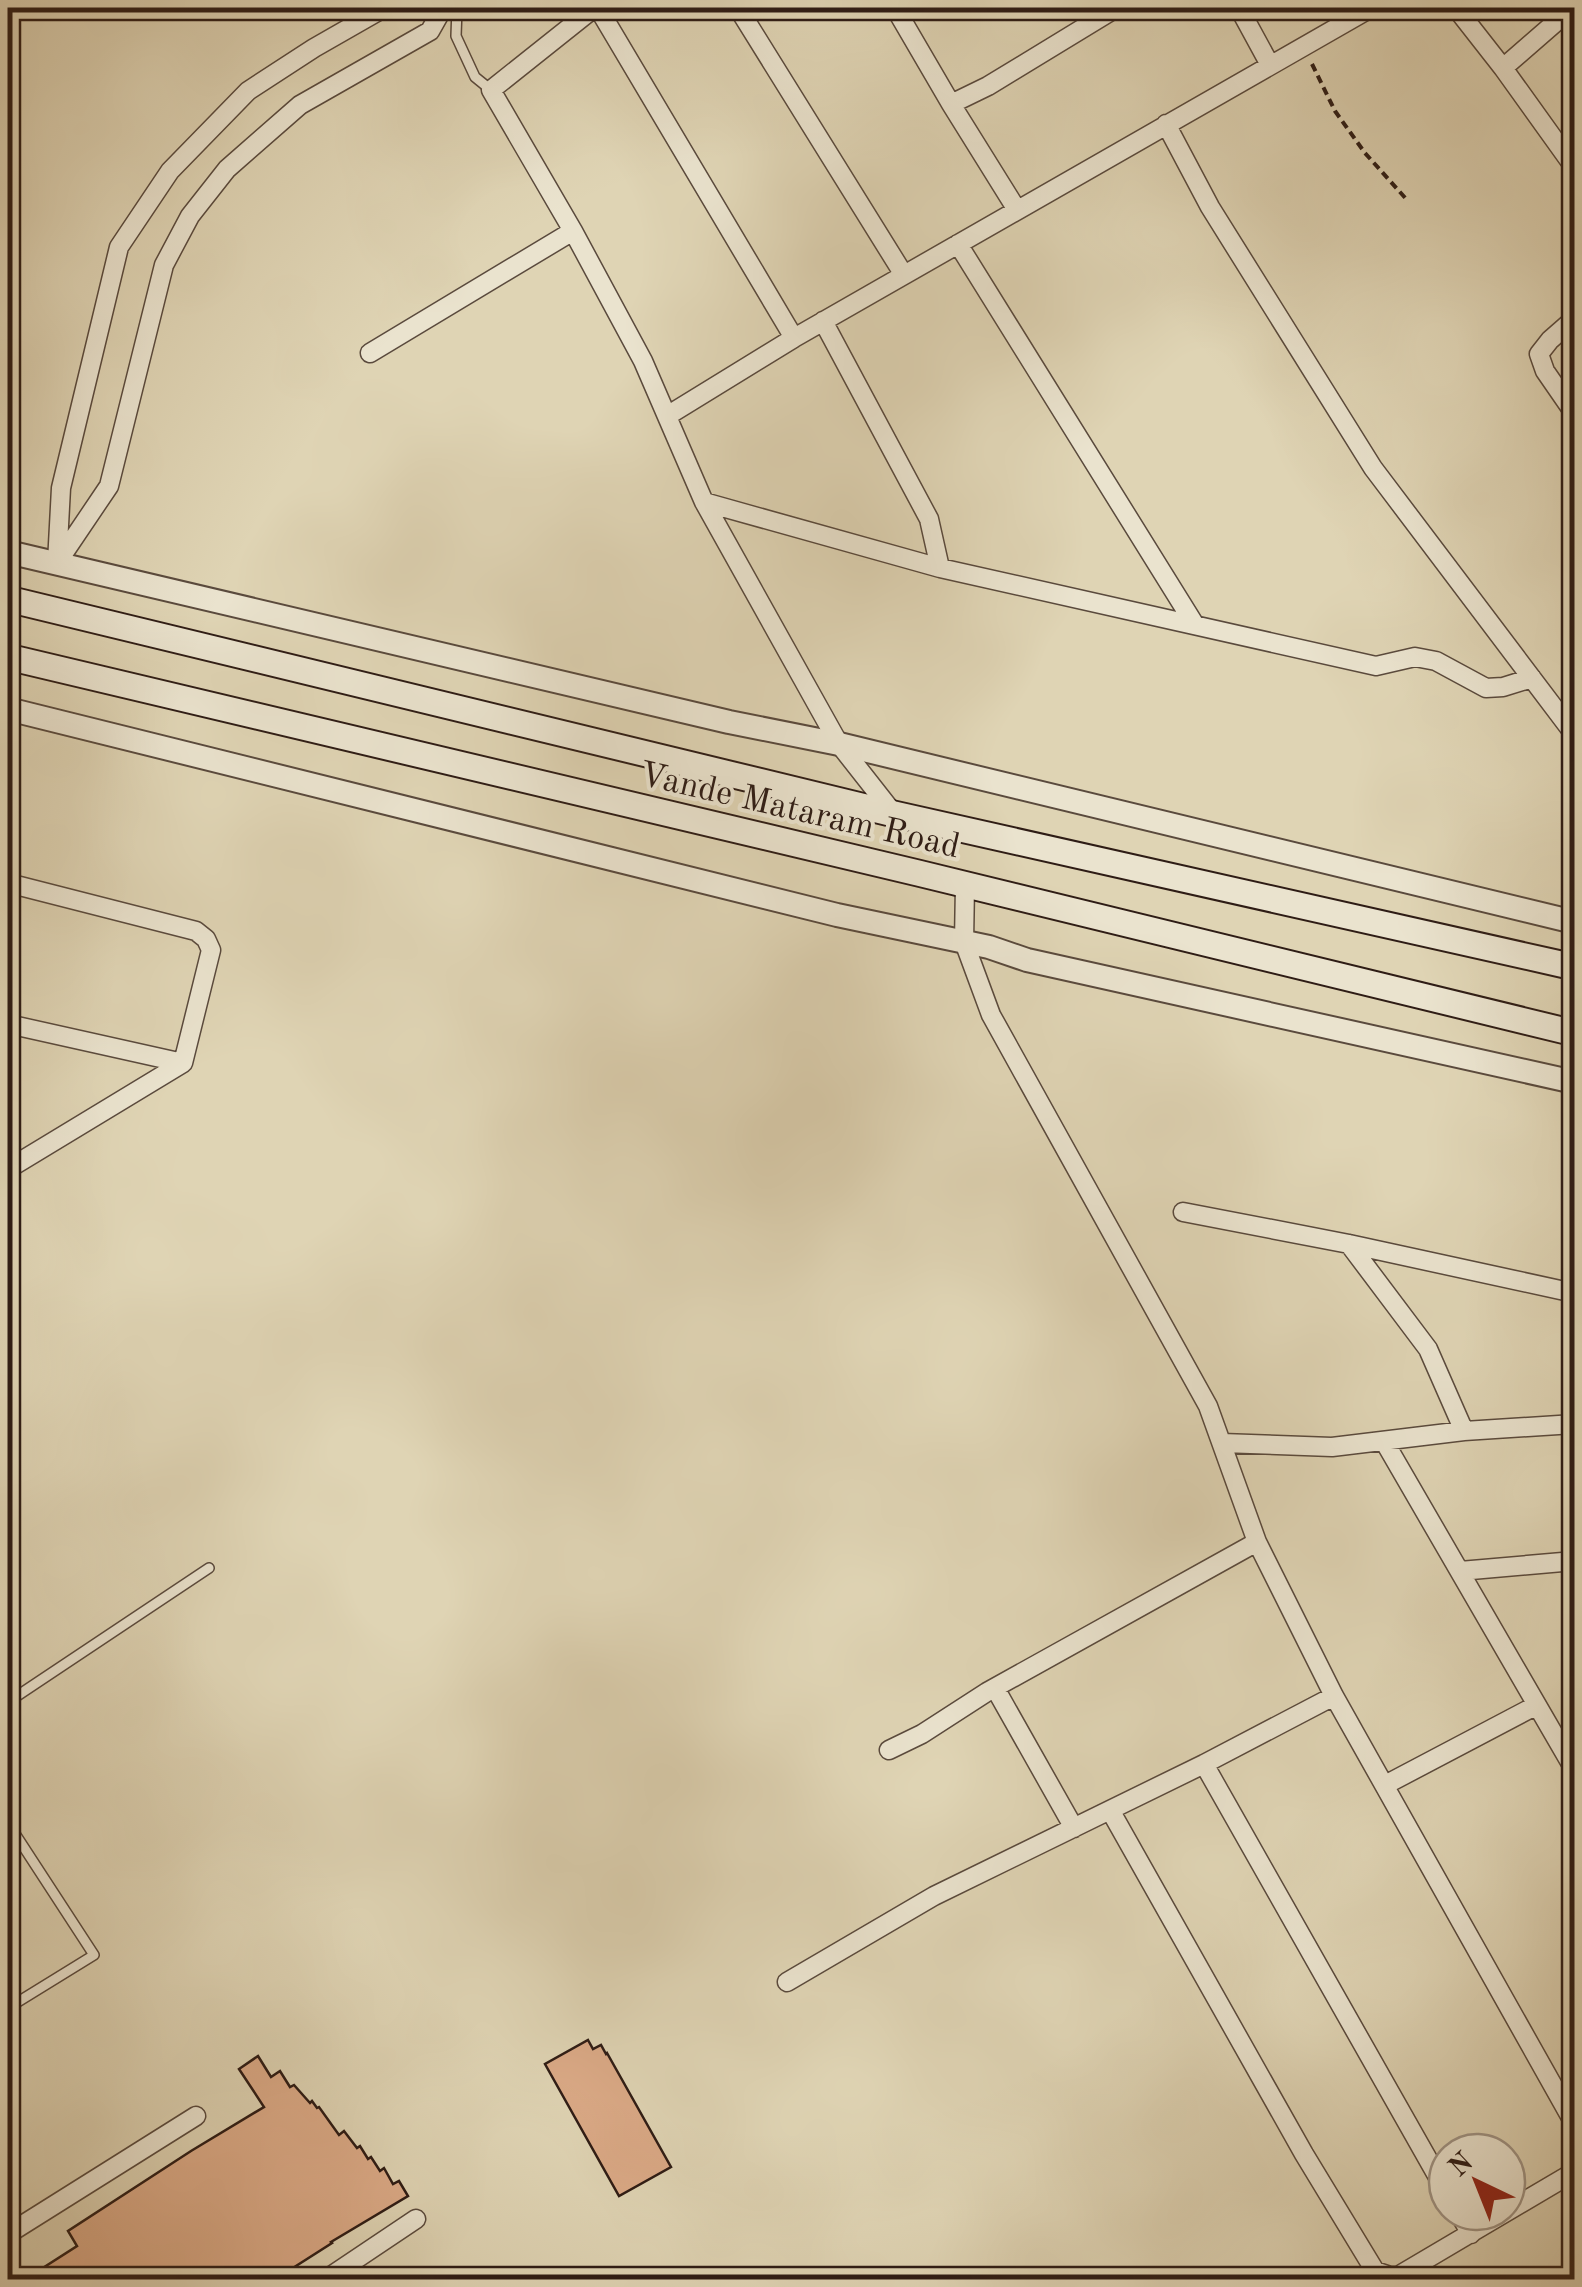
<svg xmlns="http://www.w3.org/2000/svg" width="1582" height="2287" font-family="'Old Standard TT',serif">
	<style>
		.building { fill: #dbaa87; stroke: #2e1c15; stroke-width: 2.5 }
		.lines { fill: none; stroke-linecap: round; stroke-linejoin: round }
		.service-casing { stroke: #5a4a3d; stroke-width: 12 }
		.minor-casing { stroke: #5a4a3d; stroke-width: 21 }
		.tertiary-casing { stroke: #5a4a3d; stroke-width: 26 }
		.secondary-casing { stroke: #2e1c15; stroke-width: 29 }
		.path { stroke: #2e1c15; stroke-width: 4; stroke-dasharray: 8 5; stroke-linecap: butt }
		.service { stroke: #eae3ce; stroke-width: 9 }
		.minor { stroke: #eae3ce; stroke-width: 18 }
		.tertiary { stroke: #eae3ce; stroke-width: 22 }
		.secondary { stroke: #eae3ce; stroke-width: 25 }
		.labels { text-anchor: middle; stroke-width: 8; stroke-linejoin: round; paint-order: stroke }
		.street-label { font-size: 35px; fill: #2e1c15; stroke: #eae3ce }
	</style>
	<rect width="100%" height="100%" fill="#dfd4b4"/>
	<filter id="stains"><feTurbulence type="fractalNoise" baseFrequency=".002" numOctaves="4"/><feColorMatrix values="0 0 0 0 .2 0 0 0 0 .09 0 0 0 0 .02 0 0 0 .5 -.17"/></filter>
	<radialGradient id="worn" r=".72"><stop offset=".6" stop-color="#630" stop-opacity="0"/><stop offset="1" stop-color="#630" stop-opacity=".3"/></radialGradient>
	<path class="building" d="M588 2040 593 2049 601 2045 606 2054 607 2053 671 2167 619 2196 545 2064Z
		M258 2056 271 2077 280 2071 290 2087 294 2085 310 2103 312 2101 317 2108 319 2107 339 2135 344 2131 357 2148 360 2146 368 2159 371 2157 380 2171 384 2168 393 2184 399 2181 408 2196 331 2242 332 2243 274 2280H24L77 2246 68 2231 191 2151 264 2107 239 2069Z"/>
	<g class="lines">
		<defs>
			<path id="service" d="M457 8 456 36 475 77 491 90
				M8 1702 209 1568
				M8 1823 94 1955 8 2008"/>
			<path id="minor" d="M594 8 491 90 573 231 643 361 704 502 839 744 894 814
				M598 8 794 338
				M738 8 904 275
				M895 8 951 104 988 86 1116 8
				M1239 8 1270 65
				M1456 8 1503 68 1572 8
				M1503 68 1574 167
				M951 104 1017 210
				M1166 124 1210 207 1373 468 1574 734
				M958 244 1195 625
				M1574 319 1550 340 1539 354 1545 371 1574 413
				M823 321 929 519 940 568
				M370 353 573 231
				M667 416 794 338 1371 8
				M704 502 940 568 1376 666 1415 657 1436 661 1486 688 1503 687 1532 678
				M57 563 109 486 164 265 190 216 227 169 300 105 430 31 443 8
				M57 563 61 488 119 247 170 171 248 91 314 48 384 8
				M8 883 196 931 206 939 211 950 183 1063 8 1169
				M965 885 964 942 991 1015 1208 1406 1257 1542 1334 1696 1574 2123
				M8 1024 183 1063
				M1183 1212 1349 1244 1574 1293
				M1349 1244 1428 1349 1464 1431
				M1384 1441 1574 1769
				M1222 1443 1332 1447 1464 1431 1574 1424
				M1460 1571 1574 1561
				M995 1688 1074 1828
				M889 1750 922 1734 987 1692 1257 1542
				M1204 1764 1447 2193
				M1385 1785 1537 1705
				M1110 1810 1304 2154 1375 2271 1390 2276H1398L1574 2172
				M787 1982 934 1896 1204 1764 1334 1696
				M1458 2212 1471 2234
				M8 2234 196 2116
				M325 2280 416 2219"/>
			<path id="tertiary" d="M8 552 729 722 839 744 1574 922
				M8 709 837 915 989 947 1027 960 1574 1082"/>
			<path id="secondary" d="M8 599 894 814 1574 967
				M8 657 918 873 1574 1033"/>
		</defs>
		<use href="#service" class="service-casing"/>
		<use href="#minor" class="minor-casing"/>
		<use href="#tertiary" class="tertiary-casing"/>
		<use href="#secondary" class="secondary-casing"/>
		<path class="path" d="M1312 64 1335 111 1365 153 1408 201"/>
		<use href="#service" class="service"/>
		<use href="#minor" class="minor"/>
		<use href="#tertiary" class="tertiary"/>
		<use href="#secondary" class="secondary"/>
	</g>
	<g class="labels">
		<g class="street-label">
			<text transform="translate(800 809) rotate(13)" y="12">Vande Mataram Road</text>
		</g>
	</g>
	<rect width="1582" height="2287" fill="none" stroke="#dfd4b4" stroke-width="40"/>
	<rect x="10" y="10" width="1562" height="2267" fill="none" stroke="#2e1c15" stroke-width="5"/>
	<rect x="20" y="20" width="1542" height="2247" fill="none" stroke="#2e1c15" stroke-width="2.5"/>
	<g transform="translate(1477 2182) rotate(317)"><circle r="48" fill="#eae3ce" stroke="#9f9384" stroke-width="2.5"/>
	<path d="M0-8L18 38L0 25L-18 38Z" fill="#8f2418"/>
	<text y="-15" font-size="28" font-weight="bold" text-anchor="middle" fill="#2e1c15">N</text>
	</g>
	<rect width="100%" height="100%" filter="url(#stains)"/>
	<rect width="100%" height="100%" fill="url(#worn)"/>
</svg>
